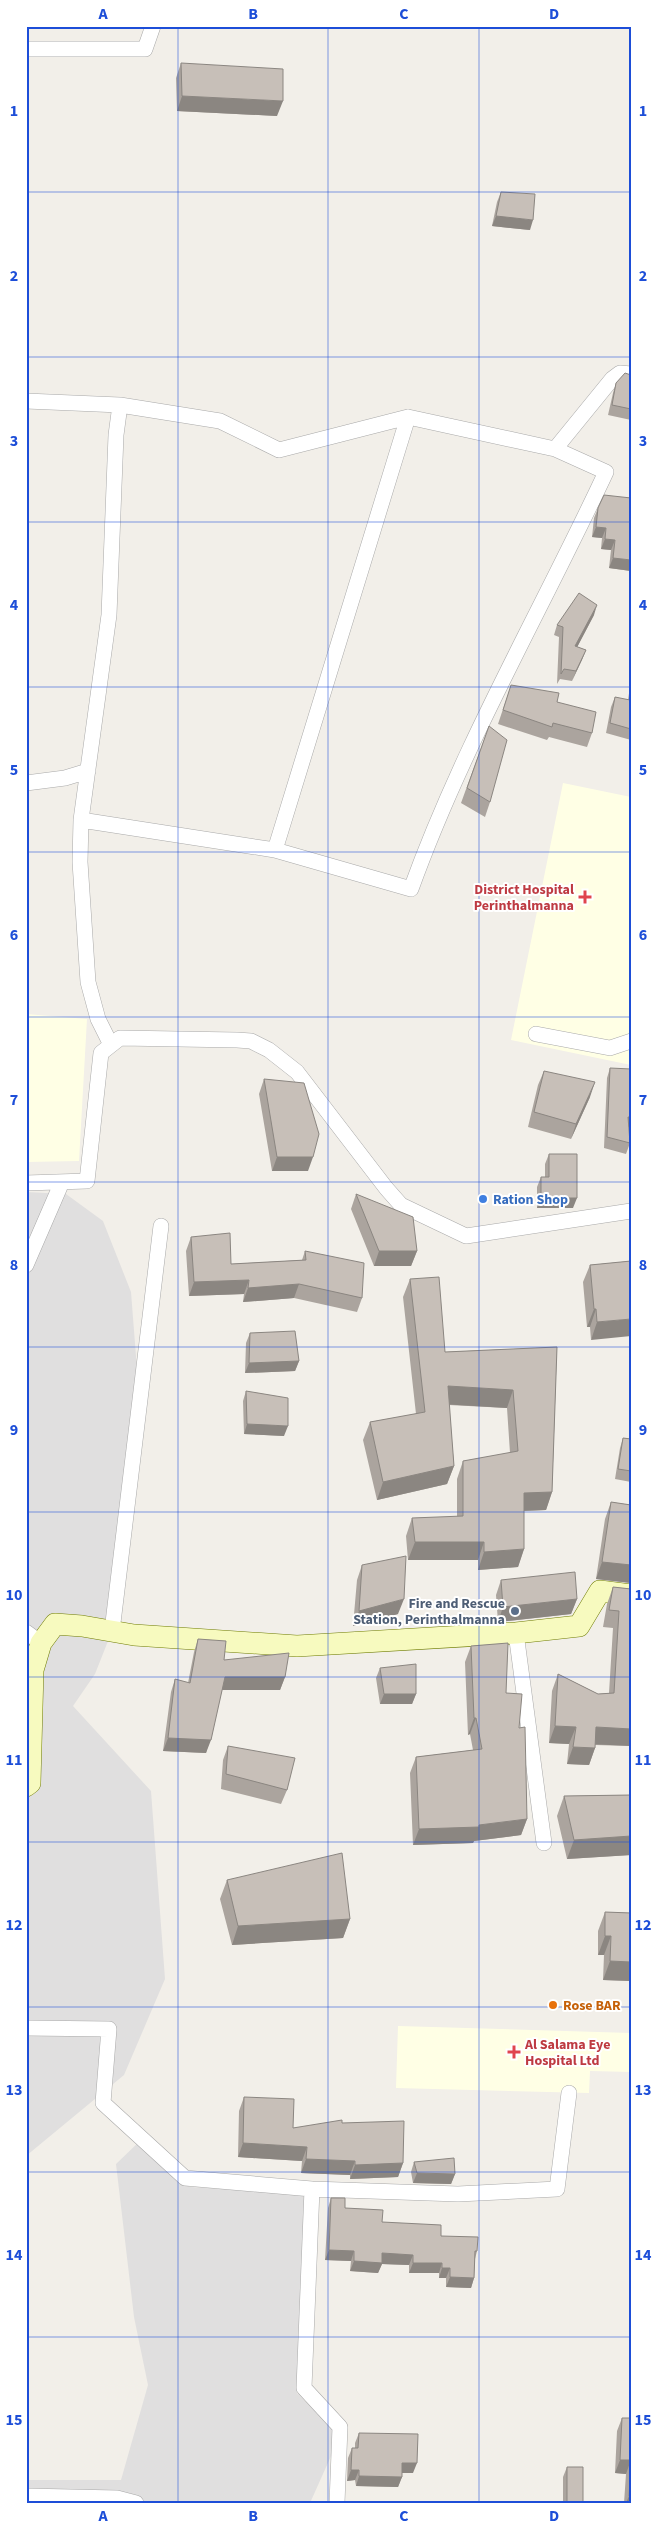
<svg xmlns="http://www.w3.org/2000/svg" width="657" height="2529" font-family="'Source Sans 3',sans-serif">
	<style>
		.residential { fill: #e0dfdf }
		.education { fill: #ffffe5 }
		.lines { fill: none; stroke-linecap: round; stroke-linejoin: round }
		.street-casing { stroke: #a9a9a9; stroke-width: 16 }
		.secondary-casing { stroke: #707d05; stroke-width: 22 }
		.street { stroke: #fff; stroke-width: 15 }
		.secondary { stroke: #f7fabf; stroke-width: 21 }
		.wall { fill: #aba49e }
		.shaded-wall { fill: #8b8681 }
		.building { fill: #c7bfb8; stroke: #8b8681 }
		.grid { fill: none; stroke: #1d4ed8; stroke-width: 1; stroke-opacity: 0.55 }
		.health-dot { fill: #e0444e; stroke: #fff; stroke-width: 2 }
		.shop-dot { fill: #3f7fe0; stroke: #fff; stroke-width: 2 }
		.service-dot { fill: #5c6f8a; stroke: #fff; stroke-width: 2 }
		.food-dot { fill: #e8710a; stroke: #fff; stroke-width: 2 }
		.labels { text-anchor: middle; stroke-width: 4; stroke-linejoin: round; paint-order: stroke }
		.health-label { font-size: 14px; font-weight: bold; fill: #be3a42; stroke: #fff; text-anchor: end }
		.shop-label { font-size: 14px; font-weight: bold; fill: #366cbe; stroke: #fff; text-anchor: start }
		.service-label { font-size: 14px; font-weight: bold; fill: #4e5e75; stroke: #fff; text-anchor: end }
		.food-label { font-size: 14px; font-weight: bold; fill: #c56008; stroke: #fff; text-anchor: start }
		.neatline { fill: none; stroke: #1d4ed8; stroke-width: 2 }
		.grid-label { font-size: 16px; text-anchor: middle; font-weight: bold; fill: #1d4ed8 }
	</style>
	<rect width="100%" height="100%" fill="#f2efe9"/>
	<path class="residential" d="M26 1192 66 1194 103 1221 131 1292 138 1382 112 1631 95 1674 73 1706 151 1791 165 1979 124 2075 26 2156Z
		M142 2139 190 2187 312 2194 297 2393 340 2436 310 2503H26V2480H121L148 2385 134 2317 116 2164Z"/>
	<path class="education" d="M563 783 631 797V1065L511 1040Z
		M26 1014 87 1019 79 1161 27 1162Z
		M398 2026 631 2033V2072L590 2071 589 2093 396 2088Z"/>
	<g class="lines">
		<defs>
			<path id="street" d="M26 49H145L153 26
				M26 401 120 405
				M408 417 555 449 606 472C541 611 463 745 411 889L275 850Z
				M555 449 612 379 620 373 631 374
				M26 783 65 778 88 771
				M81 820 275 850
				M536 1034 610 1048 631 1041
				M111 1045 98 1019 88 982 80 862 81 820 109 615 116 435 120 405 220 421 279 450 408 417
				M26 1183 87 1181 101 1053 120 1038 237 1040 251 1041 269 1050 297 1072 386 1188 401 1205 466 1236 631 1211
				M26 1265 62 1182
				M112 1631 161 1226
				M26 1632 41 1643
				M516 1633 544 1843
				M26 2028 109 2029 103 2103 185 2178 312 2189
				M26 2496 117 2498 136 2503
				M337 2503 340 2427 304 2388 312 2189 458 2194 557 2189 569 2093"/>
			<path id="secondary" d="M26 1786 30 1783 33 1670 41 1643 55 1624 82 1626 134 1635 297 1646 516 1633 579 1626 600 1591 631 1595"/>
		</defs>
		<use href="#street" class="street-casing"/>
		<use href="#secondary" class="secondary-casing"/>
		<use href="#street" class="street"/>
		<use href="#secondary" class="secondary"/>
	</g>
	<path class="wall" d="M181 63 277 116 177 111 176 78Z
		M501 192 530 230 492 226 497 202Z
		M631 375V420L608 415 613 393 616 383Z
		M598 508 631 571 609 568 611 550 601 549 602 538 592 537 594 518Z
		M594 615 577 647 586 650 572 681 560 679 557 684 559 637 554 635 557 625Z
		M631 680V740L606 733 611 707 615 697 628 700Z
		M511 685 557 702 592 733 587 747 549 737 547 740 498 724Z
		M489 726 490 802 485 817 461 803Z
		M610 1068 630 1143 626 1154 604 1148 607 1078Z
		M544 1071 590 1097 571 1139 528 1127 538 1085Z
		M264 1079 308 1171H272L259 1094Z
		M549 1154 573 1208H537V1187L541 1177H545V1164Z
		M356 1194 417 1251 411 1266H374L351 1209Z
		M191 1237 231 1264 302 1260 305 1251 362 1298 357 1312 294 1298 243 1302 244 1294 189 1296 186 1251Z
		M631 1261 591 1340 590 1327H587L583 1282 590 1265Z
		M410 1279 445 1352 557 1347 552 1492 546 1510 524 1511V1549L518 1567 478 1570V1560H408L406 1536 412 1518 457 1517V1479L463 1461 510 1453 507 1408 449 1405 454 1466 447 1484 377 1500 363 1440 370 1422 416 1414 403 1297Z
		M250 1333 299 1361 295 1371 245 1373 246 1343Z
		M246 1391 284 1436 244 1434 243 1401Z
		M623 1438 631 1439V1482L615 1479 620 1448Z
		M611 1502 631 1505V1583L596 1579 605 1519Z
		M362 1565 398 1614 353 1626 357 1580Z
		M501 1580 577 1599 571 1614 498 1622 496 1595Z
		M613 1587 631 1589V1746L595 1745V1748L589 1765 567 1764 569 1744 549 1743 552 1691 558 1674 598 1694 609 1693 613 1628 603 1627 607 1604Z
		M198 1639 224 1660 285 1677 280 1690H222L206 1753 163 1751 171 1692 175 1679 188 1683 194 1652Z
		M471 1646 506 1693 519 1728 527 1819 521 1835 474 1841 473 1843 413 1845 410 1773 416 1757 473 1750 470 1734 468 1735 465 1662Z
		M380 1668 416 1694 412 1704H380L376 1678Z
		M228 1746 287 1790 281 1804 221 1789 223 1760Z
		M631 1795V1855L567 1859 557 1816 564 1796Z
		M227 1880 350 1919 343 1938 232 1945 220 1899Z
		M605 1912 631 1913V1981L603 1980 604 1955H598V1931Z
		M244 2097 293 2128 342 2123 403 2163 398 2177 350 2179V2175L301 2173 302 2161 238 2157 239 2111Z
		M414 2162 455 2174 451 2184 413 2183 411 2172Z
		M331 2198 345 2208 382 2222 441 2236 477 2251 475 2259 474 2278 471 2288 446 2287V2278H439V2273H409V2265L382 2264 378 2273 350 2271 351 2261 325 2260 328 2208Z
		M622 2418H631V2503H624L626 2474 615 2473 617 2431Z
		M359 2433 413 2473H402V2477L398 2487 356 2486 355 2480 347 2481 348 2458 352 2448H355V2443Z
		M567 2467 583 2503H563V2477Z"/>
	<path class="shaded-wall" d="M182 96 283 101 277 116 177 111Z
		M496 216 533 220 530 230 492 226Z
		M596 527 606 528 602 538 592 537Z
		M605 539 615 540 611 550 601 549Z
		M613 558 631 560V571L609 568Z
		M597 605 594 615 572 657 575 646Z
		M586 650 582 660 572 681 576 671Z
		M595 1082 590 1097 571 1139 576 1124Z
		M628 1117H631V1127H624Z
		M277 1157H313L308 1171H272Z
		M541 1198H577L573 1208H537Z
		M379 1251H417L411 1266H374Z
		M249 1280 244 1294 189 1296 194 1282Z
		M299 1284 294 1298 243 1302 248 1288Z
		M594 1309H596L590 1327H587Z
		M631 1319V1336L591 1340 597 1322Z
		M299 1361 295 1371 245 1373 249 1363Z
		M448 1386 513 1390 507 1408 441 1404Z
		M247 1424 288 1426 284 1436 244 1434Z
		M454 1466 447 1484 377 1500 383 1482Z
		M552 1492 546 1510 518 1511 524 1493Z
		M415 1542H484L478 1560H408Z
		M524 1549 518 1567 478 1570 484 1552Z
		M602 1562 631 1565V1583L596 1579Z
		M404 1599 398 1614 353 1626 359 1611Z
		M577 1599 571 1614 498 1622 503 1607Z
		M225 1677H285L280 1690H220Z
		M384 1694H416L412 1704H380Z
		M474 1718H476L470 1734 468 1735Z
		M555 1726 576 1727 569 1744 549 1743Z
		M596 1727 631 1729V1746L589 1744Z
		M168 1738 211 1740 206 1753 163 1751Z
		M573 1747 595 1748 589 1765 567 1764Z
		M527 1819 521 1835 474 1841 473 1843 413 1845 419 1829 479 1825Z
		M631 1836V1855L567 1859 574 1840Z
		M350 1919 343 1938 232 1945 238 1926Z
		M605 1936H611L604 1955H598Z
		M610 1961 631 1962V1981L603 1980Z
		M243 2143 307 2147 302 2161 238 2157Z
		M306 2159 355 2161 350 2175 301 2173Z
		M403 2163 398 2177 350 2179 355 2165Z
		M417 2173 455 2174 451 2184 413 2183Z
		M329 2250 354 2251 351 2261 325 2260Z
		M382 2253 413 2255 409 2265 382 2264 378 2273 350 2271 354 2261Z
		M413 2263H442L439 2273H409Z
		M442 2268H450L446 2278H439Z
		M450 2277 474 2278 471 2288 446 2287Z
		M620 2460H631L626 2474 615 2473Z
		M402 2463H417L413 2473H398Z
		M351 2470H359L355 2480 347 2481Z
		M359 2476 402 2477 398 2487 356 2486Z
		M629 2496H631V2503H626Z"/>
	<path class="building" d="M181 63 283 69V101L182 96Z
		M501 192 535 194 533 220 496 216Z
		M625 373 631 375V409L612 405 616 383Z
		M604 495 631 498V560L613 558 615 540 605 539 606 528 596 527 598 508Z
		M579 593 597 605 575 646 586 650 576 671 564 669 561 674 563 627 557 625Z
		M511 685 559 693 557 702 596 712 592 733 553 723 552 727 503 710Z
		M631 693V729L610 723 615 697 630 700Z
		M489 726 507 740 490 802 467 788Z
		M610 1068 631 1069V1117H628L630 1143 607 1137Z
		M544 1071 595 1082 576 1124 534 1112Z
		M264 1079 304 1083 319 1134 313 1157H277Z
		M549 1154H577V1198H541V1177H549Z
		M356 1194 413 1217 417 1251H379Z
		M230 1233 231 1264 306 1260 305 1251 364 1263 362 1298 299 1284 248 1288 249 1280 194 1282 191 1237Z
		M631 1261V1319L597 1322 596 1309H594L590 1265Z
		M439 1277 445 1352 557 1347 552 1492 524 1493V1549L484 1552V1542H415L412 1518 463 1516V1461L518 1451 513 1390 448 1386 454 1466 383 1482 370 1422 425 1412 410 1279Z
		M295 1331 299 1361 249 1363 250 1333Z
		M246 1391 288 1398V1426L247 1424Z
		M623 1438 631 1439V1471L618 1469Z
		M611 1502 631 1505V1565L602 1562Z
		M406 1556 404 1599 359 1611 362 1565Z
		M575 1572 577 1599 503 1607 501 1580Z
		M613 1587 631 1589V1729L596 1727 595 1748 573 1747 576 1727 555 1726 558 1674 598 1694 614 1693 619 1611 609 1610Z
		M198 1639 226 1641 224 1660 289 1653 285 1677H225L211 1740 168 1738 175 1679 190 1683Z
		M508 1643 506 1693 522 1694 519 1728 525 1727 527 1819 479 1825V1827L419 1829 416 1757 482 1749 476 1718H474L471 1646Z
		M416 1664V1694H384L380 1668Z
		M228 1746 295 1758 287 1790 226 1774Z
		M631 1795V1836L574 1840 564 1796Z
		M342 1853 350 1919 238 1926 227 1880Z
		M605 1912 631 1913V1962L610 1961 611 1936H605Z
		M244 2097 294 2099 293 2128 342 2120V2123L404 2121 403 2163 355 2165V2161L306 2159 307 2147 243 2143Z
		M454 2158 455 2174 417 2173 414 2162Z
		M331 2198H345V2208L383 2210 382 2222 441 2225V2236L478 2237 477 2251H475L474 2278 450 2277V2268H442V2263H413V2255L382 2253V2263L354 2261V2251L329 2250Z
		M622 2418H631V2460H620Z
		M359 2433 418 2434 417 2463H402V2477L359 2476V2470H351L352 2448H358Z
		M631 2464V2496H629Z
		M567 2467H583V2503H567Z"/>
	<path class="grid" d="M178 26V2503M328 26V2503M479 26V2503M26 192H631M26 357H631M26 522H631M26 687H631M26 852H631M26 1017H631M26 1182H631M26 1347H631M26 1512H631M26 1677H631M26 1842H631M26 2007H631M26 2172H631M26 2337H631"/>
	<g class="health-dot">
		<path d="M582.5 889.5h5v5h5v5h-5v5h-5v-5h-5v-5h5z"/>
		<path d="M511.5 2044.5h5v5h5v5h-5v5h-5v-5h-5v-5h5z"/>
	</g>
	<circle class="shop-dot" cx="483" cy="1199" r="5"/>
	<circle class="service-dot" cx="515" cy="1611" r="5"/>
	<circle class="food-dot" cx="553" cy="2005" r="5"/>
	<g class="labels">
		<g class="health-label">
			<text x="574" y="894">District Hospital<tspan x="574" dy="16">Perinthalmanna</tspan></text>
			<text x="525" y="2049" text-anchor="start">Al Salama Eye<tspan x="525" dy="16">Hospital Ltd</tspan></text>
		</g>
		<g class="shop-label">
			<text x="493" y="1204">Ration Shop</text>
		</g>
		<g class="service-label">
			<text x="505" y="1608">Fire and Rescue<tspan x="505" dy="16">Station, Perinthalmanna</tspan></text>
		</g>
		<g class="food-label">
			<text x="563" y="2010">Rose BAR</text>
		</g>
	</g>
	<rect width="657" height="2529" fill="none" stroke="#ffffff" stroke-width="55"/>
	<rect x="28" y="28" width="602" height="2474" class="neatline"/>
	<g class="grid-label">
		<text x="103" y="19">A</text>
		<text x="253" y="19">B</text>
		<text x="404" y="19">C</text>
		<text x="554" y="19">D</text>
		<text x="14" y="116">1</text>
		<text x="643" y="116">1</text>
		<text x="14" y="281">2</text>
		<text x="643" y="281">2</text>
		<text x="14" y="446">3</text>
		<text x="643" y="446">3</text>
		<text x="14" y="610">4</text>
		<text x="643" y="610">4</text>
		<text x="14" y="775">5</text>
		<text x="643" y="775">5</text>
		<text x="14" y="940">6</text>
		<text x="643" y="940">6</text>
		<text x="14" y="1105">7</text>
		<text x="643" y="1105">7</text>
		<text x="14" y="1270">8</text>
		<text x="643" y="1270">8</text>
		<text x="14" y="1435">9</text>
		<text x="643" y="1435">9</text>
		<text x="14" y="1600">10</text>
		<text x="643" y="1600">10</text>
		<text x="14" y="1765">11</text>
		<text x="643" y="1765">11</text>
		<text x="14" y="1930">12</text>
		<text x="643" y="1930">12</text>
		<text x="14" y="2095">13</text>
		<text x="643" y="2095">13</text>
		<text x="14" y="2260">14</text>
		<text x="643" y="2260">14</text>
		<text x="14" y="2425">15</text>
		<text x="643" y="2425">15</text>
		<text x="103" y="2521">A</text>
		<text x="253" y="2521">B</text>
		<text x="404" y="2521">C</text>
		<text x="554" y="2521">D</text>
	</g>
</svg>
